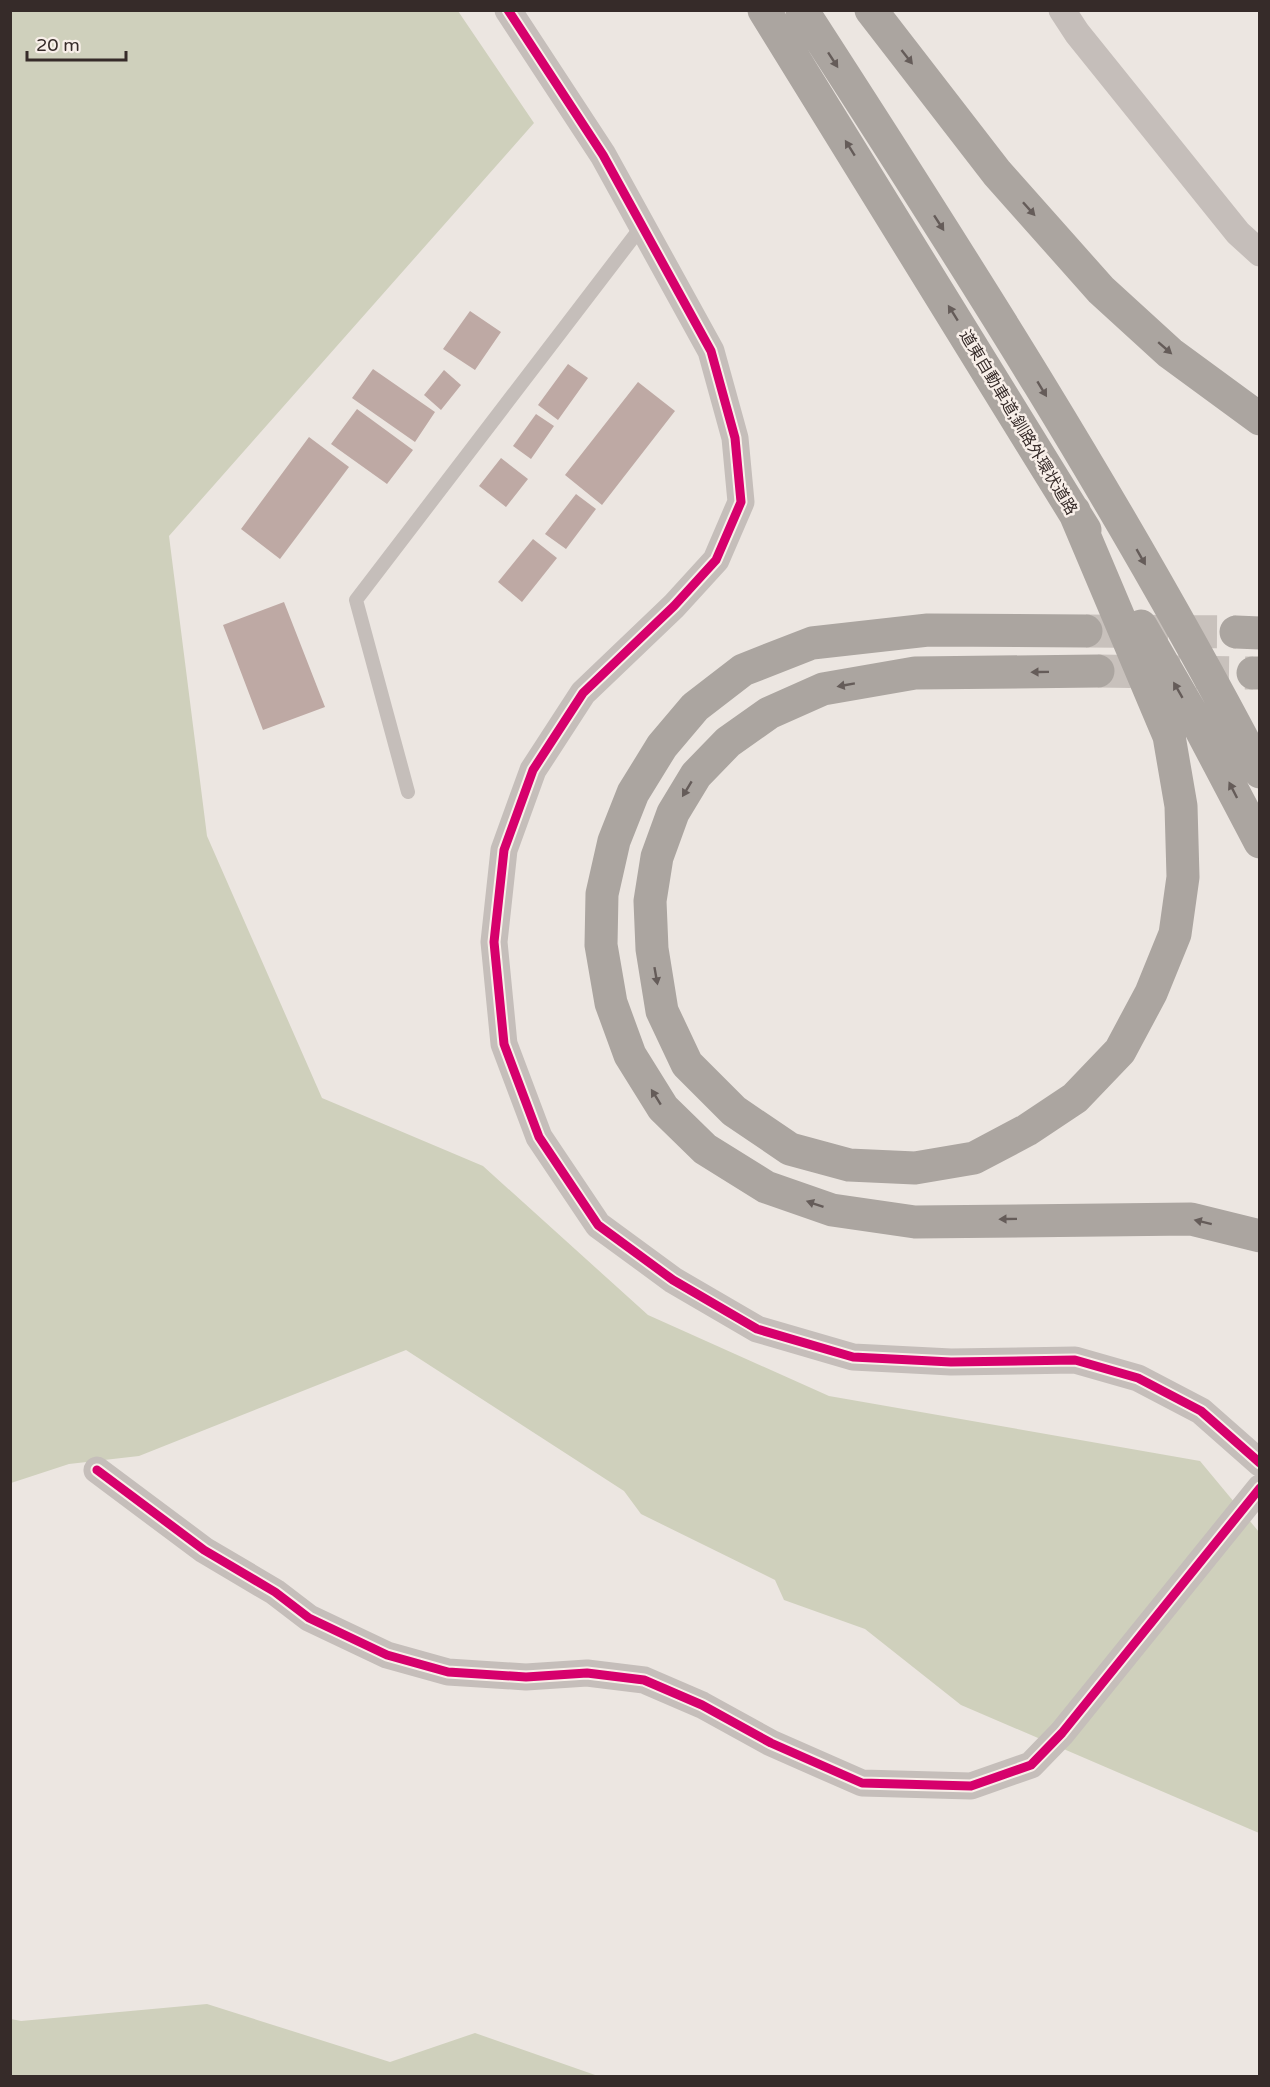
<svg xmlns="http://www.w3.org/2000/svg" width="1270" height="2087" font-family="'Varela Round','Noto Sans JP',sans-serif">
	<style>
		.green { fill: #cfd0bc }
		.building { fill: #bea9a4 }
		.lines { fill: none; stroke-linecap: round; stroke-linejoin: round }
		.motorway-tunnel { stroke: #c8c1bc; stroke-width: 33; stroke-dasharray: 33 16; stroke-linecap: butt }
		.service { stroke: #c5beba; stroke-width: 14 }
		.minor { stroke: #c5beba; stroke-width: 27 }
		.motorway { stroke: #aba5a0; stroke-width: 33 }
		.cycleway-casing { stroke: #f8efe9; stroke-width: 13 }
		.cycleway { stroke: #d6006c; stroke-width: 9 }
		.oneway { fill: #655c59 }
		.labels { text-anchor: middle; stroke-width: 5; stroke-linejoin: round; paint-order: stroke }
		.street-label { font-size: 16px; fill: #362b29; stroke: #f8efe9 }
	</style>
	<rect width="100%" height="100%" fill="#ece6e1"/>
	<path class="green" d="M10 11H458L534 123 169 536 207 836 322 1098 483 1166 648 1315 829 1396 1200 1461 1259 1532V1833L961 1705 865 1629 784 1600 775 1580 641 1514 624 1491 406 1350 139 1456 69 1464 11 1483Z
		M207 2004 390 2062 475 2033 598 2076H11V2019L21 2021Z"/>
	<path class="building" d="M470 311 501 332 475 370 443 349Z
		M568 364 588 378 558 420 538 405Z
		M373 369 435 412 415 442 352 398Z
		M444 370 461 385 441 410 424 395Z
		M638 382 675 411 602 505 565 475Z
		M357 409 413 450 387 484 331 444Z
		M536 414 554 426 531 459 513 446Z
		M309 437 349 467 280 559 241 529Z
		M501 458 528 479 506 507 479 486Z
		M576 494 596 509 566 549 545 534Z
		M533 539 557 558 522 602 498 582Z
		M284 602 325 707 263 730 223 625Z"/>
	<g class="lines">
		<path class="motorway-tunnel" d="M1086 631 1236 632
			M1098 671 1253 673"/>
		<path class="service" d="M408 792 356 600 642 226"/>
		<path class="minor" d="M508 10 603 155 711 351 735 438 741 502 716 560 674 606 583 693 533 770 504 850 494 942 504 1044 539 1137 598 1225 673 1280 757 1329 853 1357 951 1362 1075 1360 1138 1378 1201 1411 1260 1463
			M1062 10 1077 33 1238 233 1260 253
			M97 1470 204 1550 275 1592 309 1618 387 1655 448 1672 526 1677 587 1673 644 1680 702 1705 771 1743 862 1783 971 1786 1031 1765 1062 1733 1260 1488"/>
		<path class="motorway" d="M764 10 1085 530
			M802 10C963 259 1123 509 1260 772
			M871 10 997 173 1101 290 1170 353 1260 419
			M1074 511 1169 736 1181 806 1183 877 1175 934 1151 993 1120 1051 1075 1098 1027 1130 974 1158 915 1168 849 1165 790 1149 734 1111 687 1064 662 1011 652 949 650 901 657 857 673 813 696 775 728 742 769 713 823 689 915 673 1098 671
			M1141 626 1200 728 1260 842
			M1086 631 928 630 812 643 743 670 695 707 662 746 633 793 614 841 602 894 601 945 611 1003 630 1055 663 1108 705 1149 766 1187 832 1210 915 1222 1191 1219 1260 1236
			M1236 632 1260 633
			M1253 673H1260"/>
		<defs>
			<path id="cycleway" d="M508 10 603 155 711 351 735 438 741 502 716 560 674 606 583 693 533 770 504 850 494 942 504 1044 539 1137 598 1225 673 1280 757 1329 853 1357 951 1362 1075 1360 1138 1378 1201 1411 1260 1463
				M97 1470 204 1550 275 1592 309 1618 387 1655 448 1672 526 1677 587 1673 644 1680 702 1705 771 1743 862 1783 971 1786 1031 1765 1062 1733 1260 1488"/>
		</defs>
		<use href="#cycleway" class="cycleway-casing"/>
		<use href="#cycleway" class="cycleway"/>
	</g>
	<defs><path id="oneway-solid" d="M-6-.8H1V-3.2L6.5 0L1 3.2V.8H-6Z" transform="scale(1.5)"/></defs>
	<g class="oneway">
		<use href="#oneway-solid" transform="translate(907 57) rotate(52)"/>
		<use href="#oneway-solid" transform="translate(833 60) rotate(57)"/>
		<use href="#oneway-solid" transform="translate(850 148) rotate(-122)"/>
		<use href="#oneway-solid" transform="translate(1029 209) rotate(48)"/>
		<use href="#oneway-solid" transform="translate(939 223) rotate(57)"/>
		<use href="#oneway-solid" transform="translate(953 313) rotate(-122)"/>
		<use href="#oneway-solid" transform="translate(1165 348) rotate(41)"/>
		<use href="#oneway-solid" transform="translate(1042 389) rotate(59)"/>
		<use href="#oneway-solid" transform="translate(1141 557) rotate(60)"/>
		<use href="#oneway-solid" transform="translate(1040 672) rotate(179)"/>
		<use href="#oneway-solid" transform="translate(846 685) rotate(170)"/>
		<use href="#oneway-solid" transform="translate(1178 690) rotate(-120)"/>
		<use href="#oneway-solid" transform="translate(687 789) rotate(121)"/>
		<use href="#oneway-solid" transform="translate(1233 790) rotate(-117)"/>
		<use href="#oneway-solid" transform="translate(656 976) rotate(80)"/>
		<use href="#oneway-solid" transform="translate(656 1097) rotate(-122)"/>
		<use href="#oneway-solid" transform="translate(815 1204) rotate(-161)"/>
		<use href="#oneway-solid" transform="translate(1008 1219) rotate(179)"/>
		<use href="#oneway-solid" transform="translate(1203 1222) rotate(-166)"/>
	</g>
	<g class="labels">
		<g class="street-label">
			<text transform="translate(1019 422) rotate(59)" y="6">道東自動車道;釧路外環状道路</text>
		</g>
	</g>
	<rect width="1270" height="2087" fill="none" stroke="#362b29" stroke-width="24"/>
	<path d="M27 51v9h99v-9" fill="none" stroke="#362b29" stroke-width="3"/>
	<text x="36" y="51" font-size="18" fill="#362b29" stroke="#f8efe9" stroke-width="4.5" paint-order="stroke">20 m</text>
</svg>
